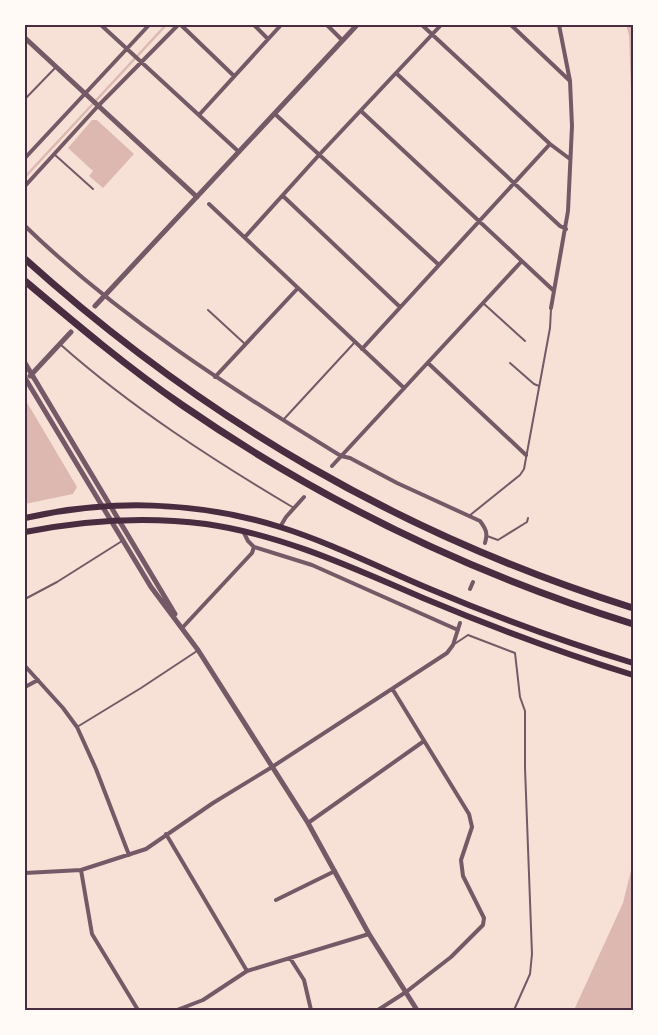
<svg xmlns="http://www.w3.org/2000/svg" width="658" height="1035" font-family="'IBM Plex Serif',serif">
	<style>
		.water { fill: #dcb8b0 }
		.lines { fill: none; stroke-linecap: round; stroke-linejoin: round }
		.stream { stroke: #dcb8b0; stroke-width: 2.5 }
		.service { stroke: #755966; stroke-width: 2 }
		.minor { stroke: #755966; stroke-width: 4 }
		.tertiary { stroke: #755966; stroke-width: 5 }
		.primary { stroke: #4a2c40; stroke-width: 6 }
		.motorway { stroke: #4a2c40; stroke-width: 7 }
		.neatline { fill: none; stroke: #4a2c40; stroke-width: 2 }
	</style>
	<rect width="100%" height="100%" fill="#f7e1d7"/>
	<path class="water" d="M626 25H633V148L629 35Z
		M92 120H97L134 154 103 188 89 176 93 171 68 148Z
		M25 399 77 487 73 494 25 504Z
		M633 862V1010H574L623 903Z"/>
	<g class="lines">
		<path class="stream" d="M25 177 166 25"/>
		<path class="service" d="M25 99 56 67
			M54 154 93 189
			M483 303 525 341
			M208 310 245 344
			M61 345C131 407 213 460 294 508
			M510 363 534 384 539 386
			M284 419 355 342
			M469 516 520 475 524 469 550 328 551 309
			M487 536 498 540 527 522 528 518
			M25 599 57 582 122 541
			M453 645 468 635 515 653 520 697 525 711V768L532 954 530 974 514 1010
			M77 727 141 688 197 651"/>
		<path class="minor" d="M101 25 239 152
			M181 25 234 76
			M254 25 268 39
			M327 25 342 40
			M422 25 550 144 570 159
			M511 25 570 81
			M396 73 560 226 566 229
			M361 111 554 291
			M275 114 439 265
			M199 115 281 25
			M25 158 149 25
			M25 186 98 106 178 25
			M283 196 400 307
			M209 204 404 388
			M25 226C119 317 230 388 341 456L350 458 397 483 480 521C486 529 488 533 485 543
			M245 237 319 155 441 25
			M551 308 568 211 572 126 570 81 559 25
			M362 349 550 144
			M428 363 526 455
			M215 377 298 288
			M332 466 521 262
			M280 527 286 517 304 497
			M243 531 248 541 254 547 312 565 458 630
			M470 589 473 582
			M183 627 252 553 254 547
			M25 666 63 708 77 727 96 769 129 855
			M25 687 38 680
			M308 823 424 741
			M166 834 247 971
			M81 870 92 934 138 1010
			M25 873 81 870 146 849 213 803 272 767 447 653 453 645 460 623
			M276 900 335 871
			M290 958 304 980 311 1010
			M177 1010 203 1000 247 971 369 934
			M378 1010 406 992 451 957 483 925 484 918 463 876 461 860 472 827 469 814 393 690"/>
		<path class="tertiary" d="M25 38 197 197
			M95 306 357 25
			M25 363 175 614
			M30 376 71 332
			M25 378 151 587 198 650 308 823 369 934 417 1010"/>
		<path class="primary" d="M25 518C109 499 197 501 280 527 331 543 380 568 430 589 496 617 564 642 633 663
			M25 532C85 520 145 516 206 524 283 535 353 568 423 598 492 627 562 653 633 675"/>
		<path class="motorway" d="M25 259C204 420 403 536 633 608
			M25 281C76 324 127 367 182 405 321 501 472 574 633 624"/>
	</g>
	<rect width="658" height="1035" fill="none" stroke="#fffaf5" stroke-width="52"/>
	<rect x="26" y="26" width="606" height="983" class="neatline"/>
</svg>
